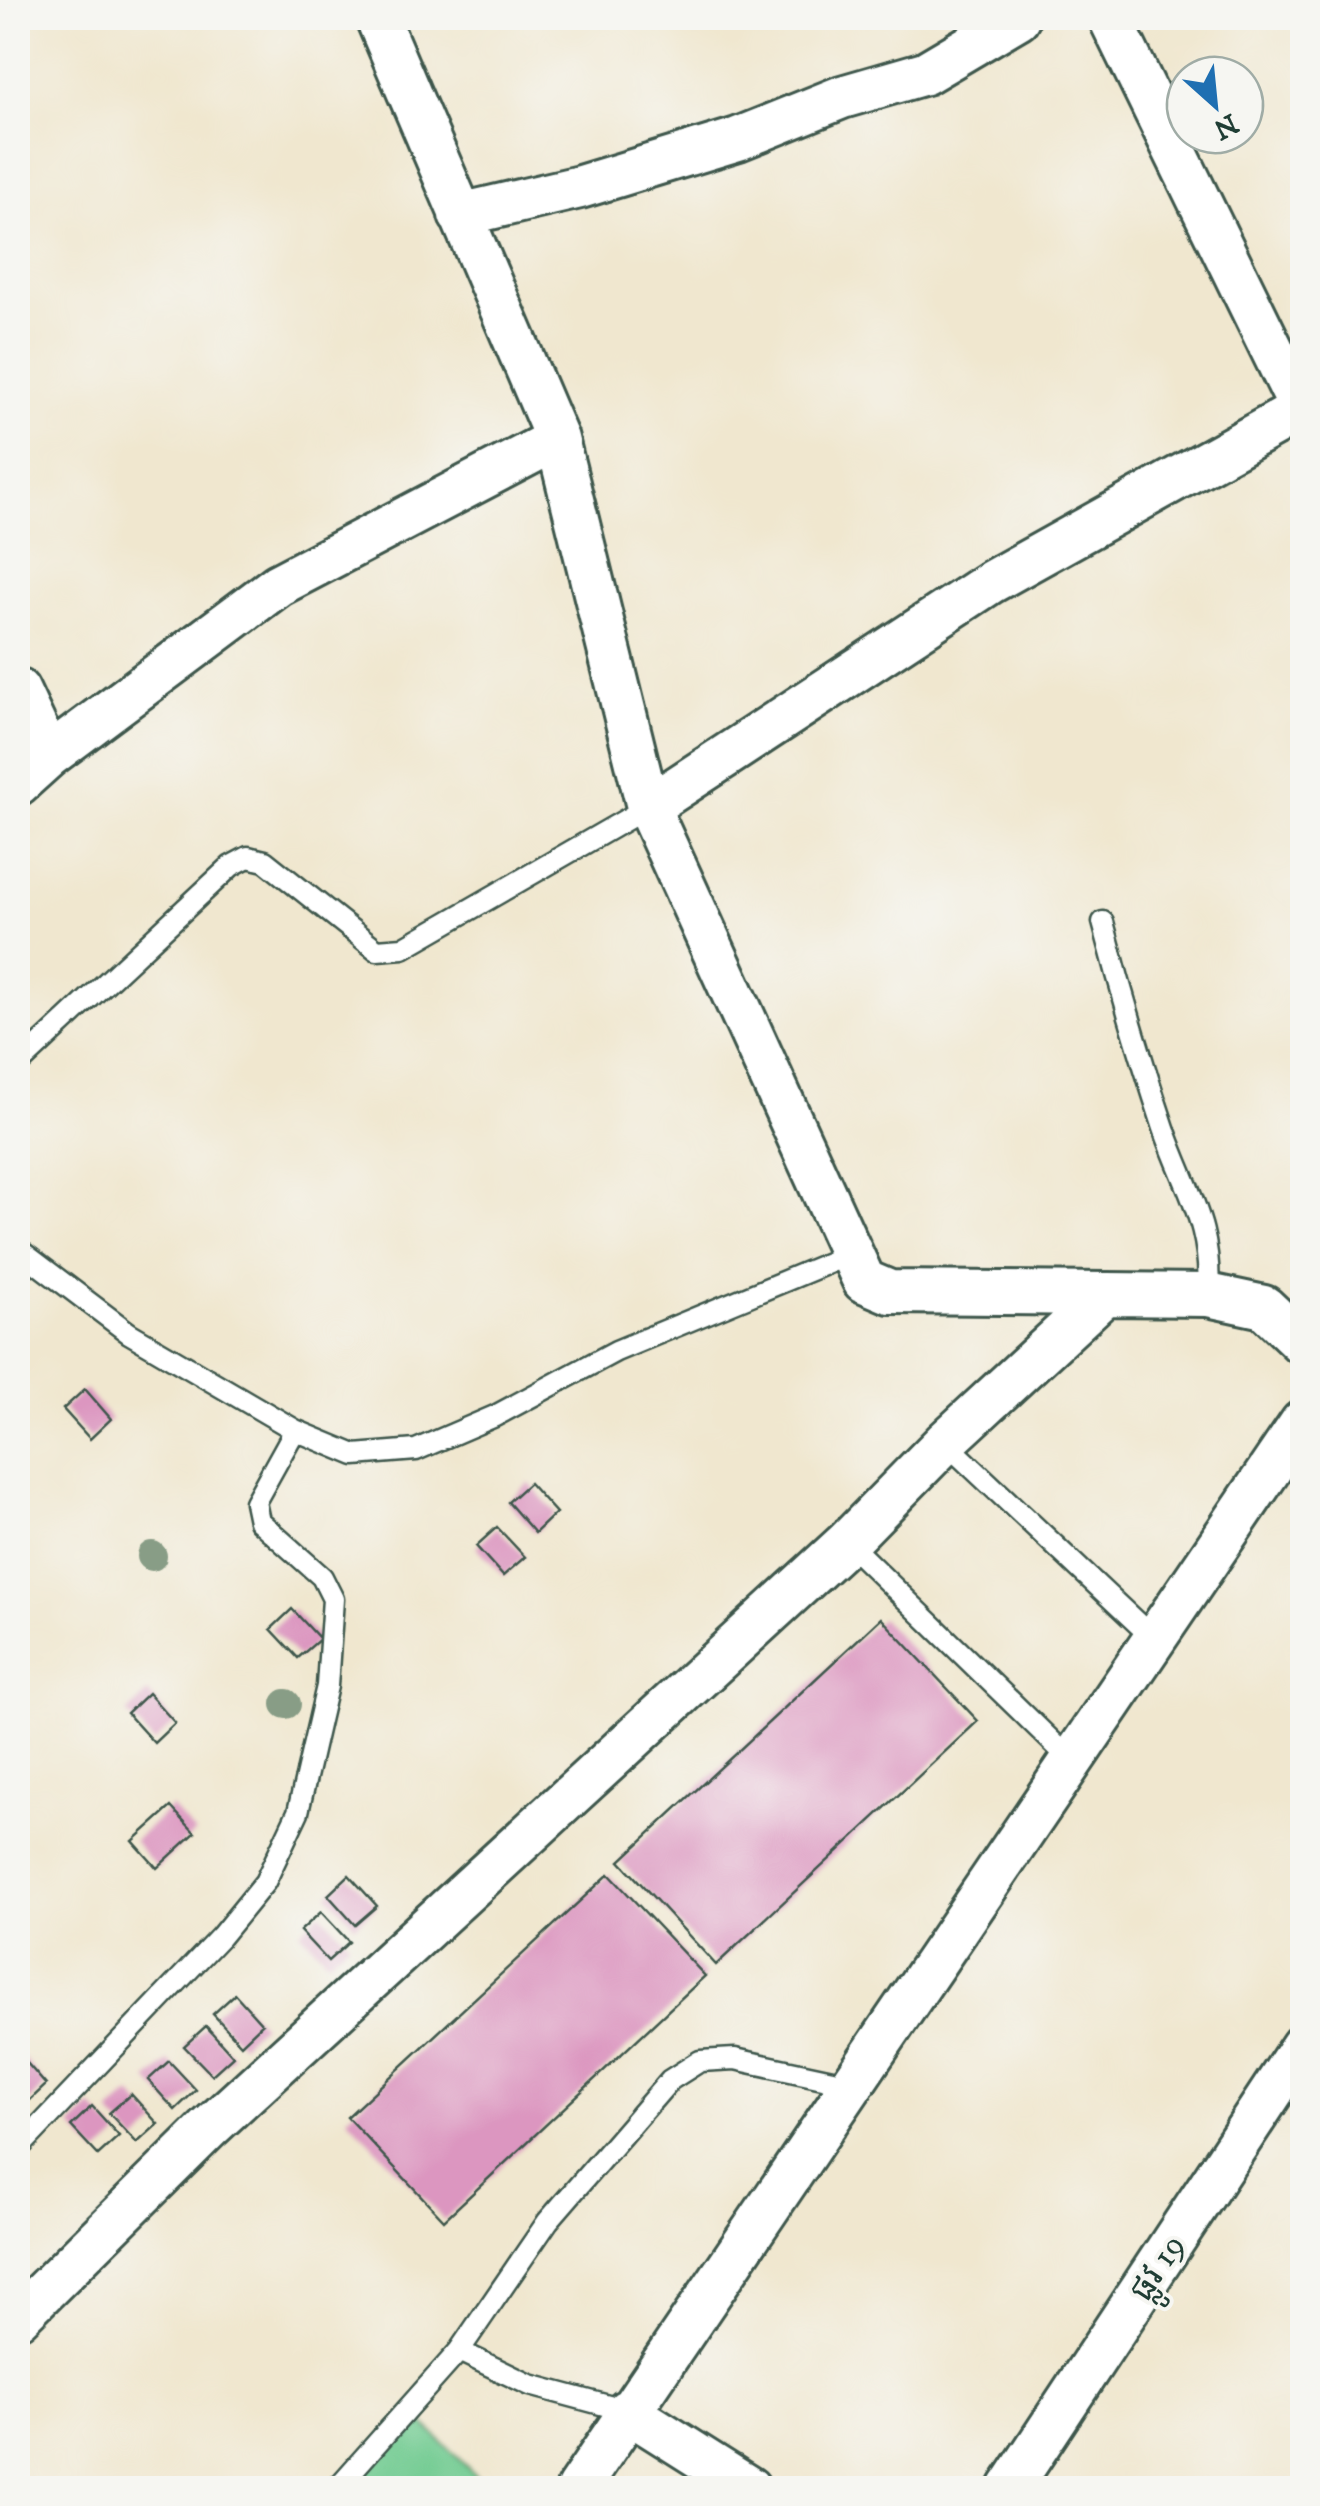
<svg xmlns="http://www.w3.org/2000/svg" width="1320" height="2506" font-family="'IM FELL DW Pica','Noto Sans Khmer',serif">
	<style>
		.green { fill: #70ca90; stroke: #488462; stroke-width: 2.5 }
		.building { fill: #dc96c0 }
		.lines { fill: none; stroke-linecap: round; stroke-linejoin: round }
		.service-casing { stroke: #3e564b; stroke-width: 25 }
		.minor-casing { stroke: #3e564b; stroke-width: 48 }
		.service { stroke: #fff; stroke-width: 20 }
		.minor { stroke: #fff; stroke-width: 42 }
		.tree { fill: #889d86 }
		.labels { text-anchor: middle; stroke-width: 8; stroke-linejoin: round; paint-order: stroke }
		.street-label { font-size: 35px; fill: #1f3d34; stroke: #f6f6f2 }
	</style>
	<rect width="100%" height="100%" fill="#f6f6f2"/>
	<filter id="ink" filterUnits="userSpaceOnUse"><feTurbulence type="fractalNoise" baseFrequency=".01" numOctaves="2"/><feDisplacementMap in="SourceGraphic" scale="20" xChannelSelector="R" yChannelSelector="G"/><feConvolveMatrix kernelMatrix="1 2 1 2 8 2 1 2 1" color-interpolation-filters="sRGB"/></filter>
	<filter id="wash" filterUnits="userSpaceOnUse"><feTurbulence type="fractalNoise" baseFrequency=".0048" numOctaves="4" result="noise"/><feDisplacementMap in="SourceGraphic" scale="40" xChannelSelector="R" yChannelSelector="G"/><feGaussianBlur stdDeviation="2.25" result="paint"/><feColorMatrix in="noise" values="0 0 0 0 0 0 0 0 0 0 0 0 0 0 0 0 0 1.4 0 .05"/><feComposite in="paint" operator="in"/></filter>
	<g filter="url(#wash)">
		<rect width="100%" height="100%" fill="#f0e7cf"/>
		<path class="green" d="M410 2410 480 2480 474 2488H333Z"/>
		<g id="blocks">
			<path class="building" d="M85 1389 111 1419 90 1439 63 1409Z
				M529 1483 556 1513 535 1533 508 1502Z
				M497 1527 525 1557 503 1576 476 1546Z
				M292 1609 320 1639 298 1658 271 1629Z
				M881 1618 978 1721 716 1965 620 1861Z
				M148 1693 175 1723 154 1743 127 1713Z
				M171 1807 195 1833 157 1868 133 1841Z
				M609 1874 705 1976 444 2220 347 2117Z
				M349 1875 377 1906 355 1925 328 1895Z
				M321 1912 349 1942 328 1961 300 1931Z
				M235 1994 262 2024 241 2044 213 2014Z
				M206 2026 233 2056 212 2075 184 2046Z
				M20 2055 46 2085 25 2105 18 2096Z
				M169 2061 196 2090 175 2110 148 2080Z
				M131 2094 158 2124 137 2143 109 2113Z
				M92 2106 119 2136 98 2155 71 2126Z"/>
		</g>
	</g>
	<g filter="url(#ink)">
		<use href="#blocks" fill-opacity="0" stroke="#3e564b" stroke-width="2.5"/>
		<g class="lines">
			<defs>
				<path id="service" d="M1103 922C1121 992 1141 1059 1164 1128 1186 1192 1213 1225 1208 1295
					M18 1065 231 866 248 857 265 861 377 950 403 948 648 807
					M18 1249 129 1333 295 1430 355 1455 416 1450 495 1416 616 1351 850 1254
					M945 1442 1154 1639
					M847 1542 1072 1761
					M18 2149 221 1936 265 1882 298 1812 327 1686 333 1599 322 1577 259 1521 255 1502 295 1430
					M459 2351 530 2385 627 2411
					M337 2488 459 2351 548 2221 670 2080 700 2061 735 2059 851 2084"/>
				<path id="minor" d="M377 18 557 439 648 807 864 1281 890 1292 1208 1295 1264 1307 1302 1343
					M1110 18 1302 411
					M460 215 580 187 738 139 842 97 925 73 1018 18
					M18 690 49 756
					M18 784 49 756 278 585 557 439
					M648 807 991 582 1302 409
					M18 2317 209 2128 847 1542 945 1442 1105 1294
					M627 2411 749 2488
					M578 2488 1302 1422
					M1010 2488 1302 2046"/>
			</defs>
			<use href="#service" class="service-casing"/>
			<use href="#minor" class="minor-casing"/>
			<use href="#service" class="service"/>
			<use href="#minor" class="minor"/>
		</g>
		<g class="tree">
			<circle cx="152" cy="1556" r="15"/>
			<circle cx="286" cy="1704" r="15"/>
		</g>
	</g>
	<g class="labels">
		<g class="street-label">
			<text transform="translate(1156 2267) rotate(-57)" y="12">ផ្លូវ 19</text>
		</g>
	</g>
	<rect width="1320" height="2506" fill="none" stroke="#f6f6f2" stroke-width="60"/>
	<g transform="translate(1215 105) rotate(153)"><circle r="48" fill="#f6f6f2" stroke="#a0aca6" stroke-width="2.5"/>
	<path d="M0-8L18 38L0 25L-18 38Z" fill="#1f6fb2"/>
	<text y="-15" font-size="28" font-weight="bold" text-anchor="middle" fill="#1f3d34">N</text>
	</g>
</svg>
